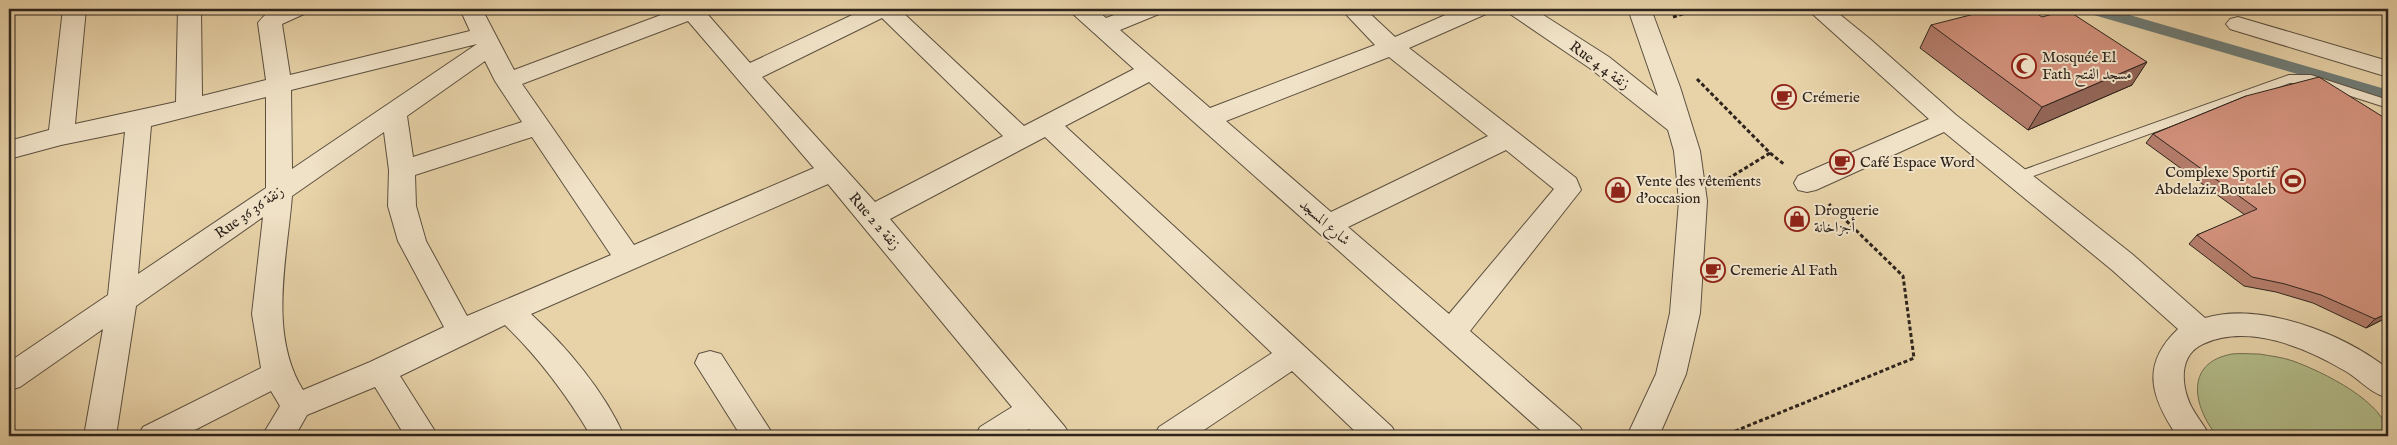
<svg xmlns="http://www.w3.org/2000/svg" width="2397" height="445" font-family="'IM FELL English',Amiri,serif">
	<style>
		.green { fill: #b3bd8a; stroke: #707054 }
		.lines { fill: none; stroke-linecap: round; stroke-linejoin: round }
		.stream { stroke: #6f7c77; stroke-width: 10 }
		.lane-casing { stroke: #5c5040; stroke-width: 2 }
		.street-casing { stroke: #5c5040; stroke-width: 2 }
		.path { stroke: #2e241d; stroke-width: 3; stroke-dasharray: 4 2.5; stroke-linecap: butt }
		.lane { fill: #f0e2c7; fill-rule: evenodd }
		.street { fill: #f0e2c7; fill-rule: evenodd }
		.wall { fill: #b47c6a; stroke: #2e241d }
		.shaded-wall { fill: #926556; stroke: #2e241d }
		.building { fill: #d1907b; stroke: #2e241d }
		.labels { text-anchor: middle; stroke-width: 4; stroke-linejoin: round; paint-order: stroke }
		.poi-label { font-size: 15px; fill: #2e241d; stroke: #f0e2c7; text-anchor: start }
		.street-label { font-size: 15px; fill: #2e241d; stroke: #f0e2c7 }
	</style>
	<rect width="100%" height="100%" fill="#e8d3a9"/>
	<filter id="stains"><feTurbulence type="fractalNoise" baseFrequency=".004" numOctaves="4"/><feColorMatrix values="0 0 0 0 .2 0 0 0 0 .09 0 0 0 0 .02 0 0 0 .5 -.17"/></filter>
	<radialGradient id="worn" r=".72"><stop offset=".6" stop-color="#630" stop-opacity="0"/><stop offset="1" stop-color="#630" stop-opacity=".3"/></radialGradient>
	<path class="green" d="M2259 354C2270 356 2282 357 2293 361 2321 371 2388 403 2388 436H2217C2194 408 2183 363 2232 354 2240 353 2250 354 2259 354Z"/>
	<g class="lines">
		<path class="stream" d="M2091 9 2388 95"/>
		<defs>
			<path id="lane" d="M2289 75H2311L2388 100V108L2310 83H2290L2022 180H2012L2010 177 2012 174Z"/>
			<path id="street" d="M63 9H86L75 124 176 102 178 9H201L202 96 266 80 258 23C271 4 287 8 308 9L304 14 282 24 290 75 470 31 460 9H482L514 70 677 9H703L750 63 865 9H899L1024 126 1134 69 1073 14 1070 9H1095L1106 18 1130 9H1162L1159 14 1120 30 1210 108 1375 45 1341 9H1365L1395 37 1459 9H1489L1486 14 1409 48 1576 178 1581 190 1470 331 1580 427 1585 436H1547L1149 82 1065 126 1392 427 1397 436H1360L1292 371 1195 436H1154L1159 427 1272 353 1045 137 890 219 1065 427 1070 436H1035L1029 429 1017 436H975L980 427 1012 407 828 184 531 314C566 346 605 392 624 436H591C566 394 540 359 505 325L400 376 438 436H405L375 387 307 415 295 436H262L280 406 271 391 183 436H138L143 427 261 368 252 314 263 217 136 306 116 436H84L103 329 20 387 9 390V362L108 295 125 132 61 145 9 159V141L49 130ZM882 18 1003 136 875 202 762 77ZM688 21 814 168 634 245 522 84ZM477 44 292 169 291 90ZM1389 57 1488 136 1331 212 1226 121ZM485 61 495 81 522 122 413 157 407 116ZM266 97V188L138 274 151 126ZM384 132 389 170 388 206 398 241 444 327 370 362 303 390C268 334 287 258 292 196ZM532 137 611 255 467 316 426 241 416 206 415 175ZM1506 150 1554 189 1449 314 1348 227Z
				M1507 9H1534L1609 57 1658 96 1628 9H1651L1680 87 1700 151 1707 201 1700 313 1686 374 1659 436H1627L1656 374 1670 313 1679 201 1674 151 1668 130 1591 69 1510 14Z
				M1807 9H1833L1870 39 1956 115 2132 254 2205 318C2261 301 2344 334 2388 369V398C2372 394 2361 381 2347 372 2307 348 2249 323 2203 344 2179 355 2181 383 2190 404 2195 415 2204 425 2210 436H2177C2151 397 2140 365 2178 329L2112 270 1944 132 1816 190 1807 192 1798 190 1794 183 1798 176 1929 119Z
				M2238 17 2388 61V77L2230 29 2226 24 2230 19Z
				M710 351 721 354 774 436H741L695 363 699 354Z"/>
		</defs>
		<use href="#lane" class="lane-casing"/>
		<use href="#street" class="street-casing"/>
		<path class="path" d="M1673 17 1699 9
			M1697 79 1770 153 1721 183
			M1770 153 1785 165
			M1723 436 1914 358 1903 276 1829 204"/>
		<use href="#lane" class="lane"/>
		<use href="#street" class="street"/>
	</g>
	<path class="wall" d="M1931 25 2132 85 2028 130 1920 48Z
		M2246 96 2388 317 2366 328 2313 303 2276 292 2244 286 2189 244 2197 235 2245 215 2146 143 2153 134Z"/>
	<path class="shaded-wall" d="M2147 62 2132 85 2028 130 2042 107Z
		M2388 313V317L2366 328 2375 319Z"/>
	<path class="building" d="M1994 9H2030L2042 17 2067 10 2147 62 2042 107 1931 25Z
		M2319 77 2388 120V313L2375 319 2321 295 2285 284 2252 277 2197 235 2257 209 2153 134 2246 96Z"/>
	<defs>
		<symbol id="mosque-ring" viewBox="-11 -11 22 22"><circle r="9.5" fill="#f0e2c7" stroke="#8f2418" stroke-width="1.5"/><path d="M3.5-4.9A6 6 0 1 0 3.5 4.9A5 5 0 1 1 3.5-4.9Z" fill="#8f2418"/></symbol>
		<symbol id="cafe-ring" viewBox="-11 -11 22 22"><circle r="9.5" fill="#f0e2c7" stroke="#8f2418" stroke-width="1.5"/><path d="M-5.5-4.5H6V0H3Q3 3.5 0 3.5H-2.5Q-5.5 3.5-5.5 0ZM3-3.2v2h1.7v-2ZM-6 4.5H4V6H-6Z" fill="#8f2418"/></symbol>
		<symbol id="stadium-ring" viewBox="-11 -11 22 22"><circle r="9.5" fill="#f0e2c7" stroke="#8f2418" stroke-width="1.5"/><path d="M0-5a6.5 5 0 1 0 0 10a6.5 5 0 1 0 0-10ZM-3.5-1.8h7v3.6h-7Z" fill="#8f2418"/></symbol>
		<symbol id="shop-ring" viewBox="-11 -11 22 22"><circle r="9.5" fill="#f0e2c7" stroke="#8f2418" stroke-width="1.5"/><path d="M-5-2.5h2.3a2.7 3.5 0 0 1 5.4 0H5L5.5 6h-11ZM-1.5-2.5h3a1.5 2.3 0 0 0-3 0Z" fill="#8f2418"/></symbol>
	</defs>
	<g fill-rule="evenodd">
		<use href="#mosque-ring" x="2010" y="52" width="28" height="28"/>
		<use href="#cafe-ring" x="1770" y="83" width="28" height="28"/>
		<use href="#cafe-ring" x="1828" y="148" width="28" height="28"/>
		<use href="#stadium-ring" x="2279" y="167" width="28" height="28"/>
		<use href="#shop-ring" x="1604" y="176" width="28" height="28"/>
		<use href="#shop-ring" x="1783" y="205" width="28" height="28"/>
		<use href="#cafe-ring" x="1699" y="256" width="28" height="28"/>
	</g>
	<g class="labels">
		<g class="poi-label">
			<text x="2042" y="62">Mosquée El<tspan x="2042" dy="17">Fath مسجد الفتح</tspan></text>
			<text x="1802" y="102">Crémerie</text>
			<text x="1860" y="167">Café Espace Word</text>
			<text x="2276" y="177" text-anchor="end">Complexe Sportif<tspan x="2276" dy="17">Abdelaziz Boutaleb</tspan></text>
			<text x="1636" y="186">Vente des vêtements<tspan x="1636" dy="17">d'occasion</tspan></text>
			<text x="1814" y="215">Droguerie<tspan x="1814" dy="17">أجزاخانة</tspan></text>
			<text x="1730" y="275">Cremerie Al Fath</text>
		</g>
		<g class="street-label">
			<text transform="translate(1600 65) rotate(36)" y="5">Rue 4 زنقة 4</text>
			<text transform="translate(249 212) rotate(-35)" y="5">Rue 36 زنقة 36</text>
			<text transform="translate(875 221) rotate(49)" y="5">Rue 2 زنقة 2</text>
			<text transform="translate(1325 222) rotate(41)" y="5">شارع المسجد</text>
		</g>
	</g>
	<rect width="2397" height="445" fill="none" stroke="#e8d3a9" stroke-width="30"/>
	<rect x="10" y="10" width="2377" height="425" fill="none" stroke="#2e241d" stroke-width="2.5"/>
	<rect x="15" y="15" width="2367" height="415" fill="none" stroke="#2e241d"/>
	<rect width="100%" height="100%" filter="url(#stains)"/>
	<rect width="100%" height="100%" fill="url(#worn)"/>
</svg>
